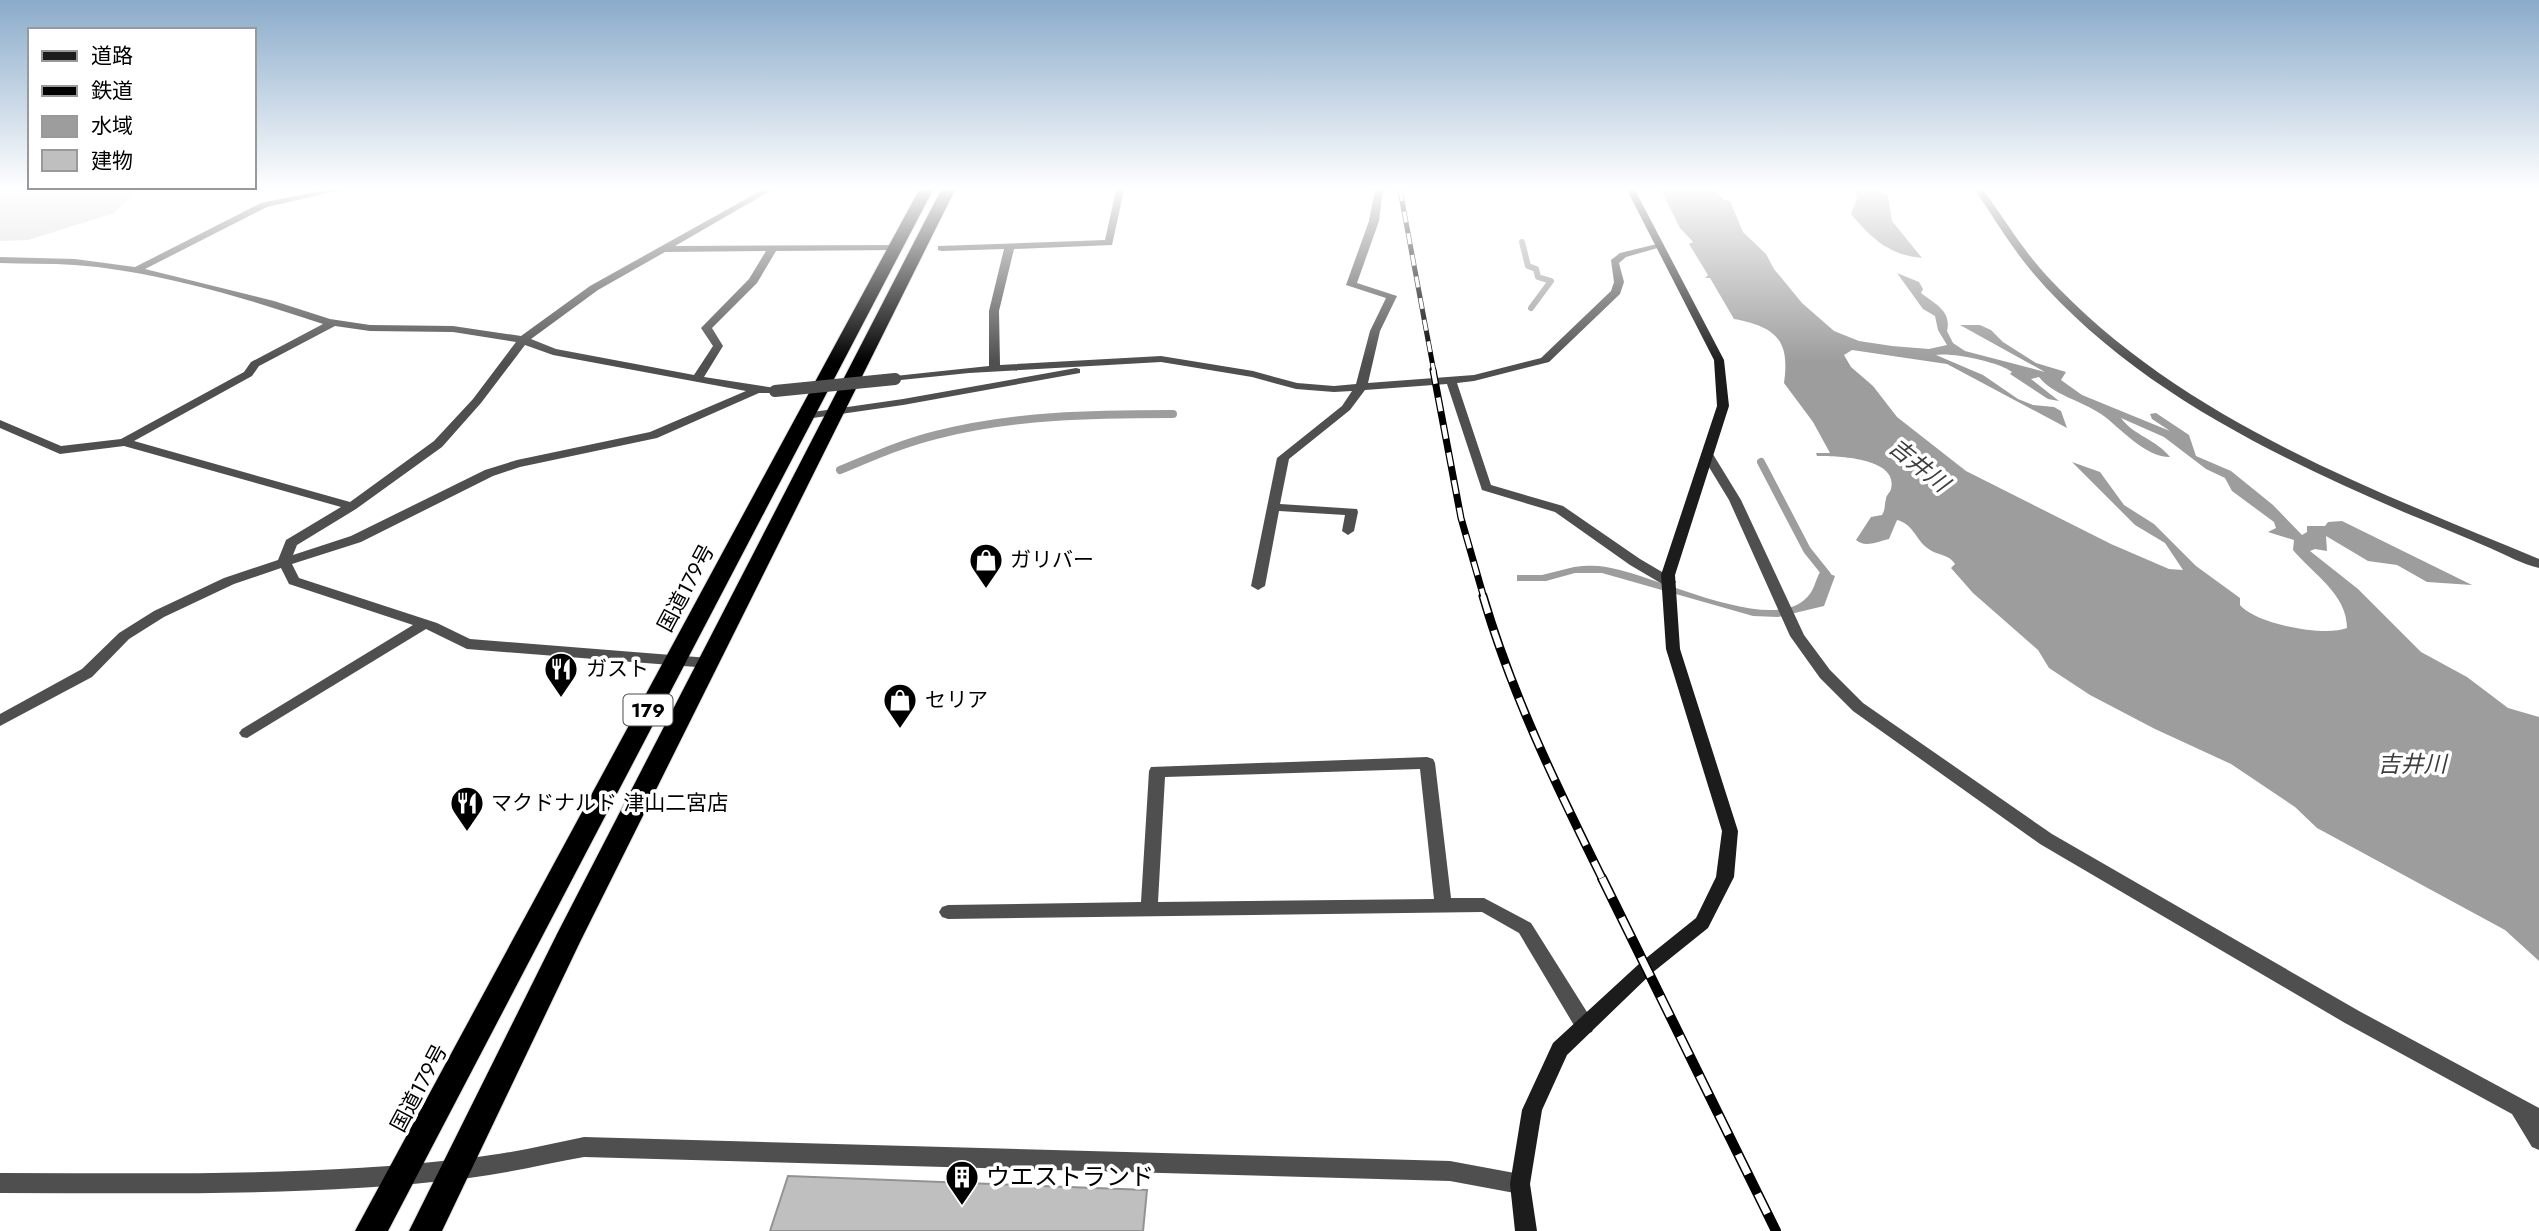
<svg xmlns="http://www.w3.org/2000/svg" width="2539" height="1231" font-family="Jost,'Noto Sans JP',sans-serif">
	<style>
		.green { fill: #d6d6d6 }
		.water { fill: #9d9d9d; fill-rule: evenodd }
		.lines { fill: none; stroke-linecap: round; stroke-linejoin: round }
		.stream-far1 { stroke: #9d9d9d; stroke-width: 6 }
		.stream { stroke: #9d9d9d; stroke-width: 8 }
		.building { fill: #bfbfbf; stroke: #939393; stroke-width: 2 }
		.highway-casing { stroke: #dbdbdb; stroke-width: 2 }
		.street { fill: #4f4f4f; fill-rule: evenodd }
		.secondary { fill: #1c1c1c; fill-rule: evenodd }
		.highway { fill: #000; fill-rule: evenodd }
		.rail-far3-casing { stroke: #000; stroke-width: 5 }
		.rail-far2-casing { stroke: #000; stroke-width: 7 }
		.rail-far1-casing { stroke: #000; stroke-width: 9 }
		.rail-casing { stroke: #000; stroke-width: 10 }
		.rail-far3 { stroke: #fff; stroke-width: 3.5; stroke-dasharray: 11; stroke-linecap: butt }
		.rail-far2 { stroke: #fff; stroke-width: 4.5; stroke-dasharray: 14; stroke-linecap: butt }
		.rail-far1 { stroke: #fff; stroke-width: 6; stroke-dasharray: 18; stroke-linecap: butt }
		.rail { stroke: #fff; stroke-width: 7; stroke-dasharray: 22; stroke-linecap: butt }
		.street-bridge { stroke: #4f4f4f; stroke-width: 12 }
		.labels { text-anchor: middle; stroke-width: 7; stroke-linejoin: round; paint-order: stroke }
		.shield { fill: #fff; stroke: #4c4c4c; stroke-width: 2 }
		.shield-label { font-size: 19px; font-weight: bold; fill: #000 }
		.poi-label { font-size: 21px; fill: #000; stroke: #fff; text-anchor: start }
		.street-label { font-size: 21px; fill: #000; stroke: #fff }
		.water-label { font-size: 23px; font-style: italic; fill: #3e3e3e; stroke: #fff }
		.near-poi-label { font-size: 24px; fill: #000; stroke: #fff; text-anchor: start }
	</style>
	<rect width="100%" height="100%" fill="#fff"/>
	<path class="green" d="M0 190H137L114 213 28 240 0 241Z"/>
	<path class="water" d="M1661 190H1715L1724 200 1730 201 1743 232 1766 254 1774 269 1802 303 1834 331 1859 341 1892 346 1929 349 1947 345 1938 330 1935 316 1923 309 1897 273 1919 282 1923 289 1921 293C1935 304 1952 311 1947 331L1953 343 1965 351 2045 372 1960 325H1980L1991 330 2003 342 2036 363 2066 372 2061 380 2082 395 2170 431 2152 419 2150 414 2156 413 2189 435 2196 456 2231 471 2273 505 2302 535 2307 532V526H2325L2328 522 2342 521 2472 585 2427 582 2397 565 2368 561 2326 536 2327 551 2315 549 2310 551 2358 589 2421 652 2467 677 2508 708 2539 717V961L2505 930 2317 828 2295 807 2231 764 2155 729 2090 695 2049 668 2038 650 1973 593 1951 568 1955 564C1948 553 1936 556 1926 547 1915 538 1913 524 1897 520L1889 539C1876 542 1865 548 1856 540L1871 517 1882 515C1886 508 1884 505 1886 499 1886 495 1890 493 1891 489 1899 457 1835 456 1817 456L1816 453H1830L1813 422 1784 383C1790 341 1777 327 1734 319L1710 278H1705L1708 275 1689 244 1693 242 1680 228ZM1852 350 1947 364 2067 428 2061 411 2054 407 2033 405 2018 399 1983 375 1936 355C1951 352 2000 362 2012 372L2010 374 2048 399 2059 401 2031 379 2039 377C2053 395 2082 401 2101 414 2121 428 2144 457 2170 457 2157 440 2133 435 2121 418L2164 437 2206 469 2225 478 2232 491 2274 522 2276 528 2268 532 2294 540 2293 550C2313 574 2347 594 2347 628 2324 637 2256 624 2240 605V598L2196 566 2154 524 2124 505 2100 472 2072 462 2135 525 2165 543 2183 570 2169 569 2111 544 1966 471 1897 417 1873 386 1851 367 1844 355Z
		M1855 190H1878L1888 196 1892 221 1922 258C1889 255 1871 238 1851 214L1857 199Z
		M1574 567C1584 566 1595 565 1606 567 1653 574 1764 632 1803 601 1815 592 1814 582 1821 570L1835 576 1824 606 1778 617 1753 616 1602 573H1575L1546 581H1517V575H1542Z"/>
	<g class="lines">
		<path class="stream-far1" d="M1522 242 1528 266 1536 269 1538 277 1551 281 1531 308"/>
		<path class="stream" d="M1761 462 1807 550 1827 575 1825 580
			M840 470C872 457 903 443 936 435 1014 415 1094 414 1173 414"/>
	</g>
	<path class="building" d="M788 1176 1147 1190 1143 1231H770Z"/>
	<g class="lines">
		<defs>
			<path id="highway" d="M919 190H933L388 1231H355Z
				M941 190H955L580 942 442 1231H409L557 934Z"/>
		</defs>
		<use href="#highway" class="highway-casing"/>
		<path class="street" d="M326 190H341L267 207 145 269 274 301 330 319 370 325 453 326 521 336 590 286 762 190H772L675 246 899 245V249L896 250 776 251 757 283 712 328 723 346 704 377 775 388 781 391 779 393H759L657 438 520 467 493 476 361 542 292 564 299 578 437 623 470 639 709 658 716 663 709 668 467 649 426 629 247 738 242 737 239 733 242 729 413 625 289 584 281 568 234 584 164 617 129 639 92 677 0 726V714L82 669 119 633 154 611 224 578 278 560 286 540 341 507 124 446 60 454 0 428V420L61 446 121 439 244 372 251 362 323 324C246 298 156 271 75 265 50 263 25 264 0 263V257L75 259 135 267 261 203ZM766 251 749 279 701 328 713 346 694 375 556 349 531 339 598 290 665 252ZM335 326 370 331 453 332 516 342 473 399 434 441 350 502 134 441 252 376 259 366ZM525 345 553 355 746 391 650 432 517 460 485 470 351 536 293 555 297 545 356 509 442 447 481 403Z
			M1116 190H1124L1112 245 1014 249 999 311 1000 365 1161 356 1253 371 1297 383 1334 386 1356 384 1370 331 1386 298 1346 285 1369 221 1375 190H1383L1379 221 1357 283 1397 296 1380 331 1368 383 1474 375 1541 358 1611 291 1614 282 1611 260 1620 253 1661 243V247L1626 257 1619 263 1624 282 1620 294 1549 362 1474 381 1457 383 1491 485 1563 506 1640 559 1674 579 1676 582 1674 585H1664L1630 565 1555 512 1482 490 1447 384 1365 390 1350 410 1289 459 1280 504 1357 509 1358 512 1354 531 1348 535 1342 531 1345 515 1279 511 1265 586 1258 590 1251 586 1277 458 1342 406 1352 391 1334 392 1296 389 1252 377 1161 362 969 373 891 381 889 379 895 376 989 366V311L1004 249 941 251 938 250V246L1105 240Z
			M1975 190H1983C2004 218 2022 249 2046 275 2178 418 2364 486 2539 559V568C2522 564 2506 555 2490 548 2462 536 2434 524 2406 513 2270 454 2131 387 2033 273 2011 247 1994 218 1975 190Z
			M1076 368 1080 369V373L903 405 806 419 800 416 806 413 903 399Z
			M1707 450 1711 451 1741 500 1804 635 1830 670 1863 703 2052 834 2359 1011 2539 1108V1150L2532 1147 2512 1114 2345 1023 2040 844 1853 711 1820 678 1790 636 1729 500 1701 454Z
			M1427 757 1433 759 1435 763 1451 898H1484L1531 923 1592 1020 1594 1026 1592 1032 1585 1034 1578 1032 1519 933 1482 912 948 919 942 917 939 912 942 907 948 905 1141 902 1149 771 1151 767ZM1420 769 1434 899 1158 902 1165 777Z
			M584 1137 1450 1161 1520 1174 1527 1177 1530 1184 1527 1191 1520 1194 1450 1181 584 1157C546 1164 507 1173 469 1178 314 1197 156 1193 0 1193V1173C156 1173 314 1177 469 1158 507 1154 546 1145 584 1137Z"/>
		<path class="secondary" d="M1627 190H1635L1724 360 1729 406 1675 575 1680 649 1738 831 1734 877 1708 928 1652 973 1567 1055 1542 1110 1530 1184 1537 1231H1515L1510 1184 1522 1110 1553 1043 1640 963 1696 918 1716 877 1722 831 1666 649 1661 575 1717 406 1714 360Z"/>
		<use href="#highway" class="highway"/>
		<defs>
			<path id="rail-far3" d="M1400 190 1434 372"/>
			<path id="rail-far2" d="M1433 370 1461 518 1484 598"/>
			<path id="rail-far1" d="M1483 596C1512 695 1557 787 1603 880"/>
			<path id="rail" d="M1602 878 1776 1231"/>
		</defs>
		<use href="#rail-far3" class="rail-far3-casing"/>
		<use href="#rail-far2" class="rail-far2-casing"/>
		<use href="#rail-far1" class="rail-far1-casing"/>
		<use href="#rail" class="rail-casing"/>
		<use href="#rail-far3" class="rail-far3"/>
		<use href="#rail-far2" class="rail-far2"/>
		<use href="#rail-far1" class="rail-far1"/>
		<use href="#rail" class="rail"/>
		<path class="street-bridge" d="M775 391 895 379"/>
	</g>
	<linearGradient id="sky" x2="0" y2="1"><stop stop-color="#8aabca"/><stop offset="0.52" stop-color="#fff"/><stop offset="1" stop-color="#fff" stop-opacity="0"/></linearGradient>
	<rect width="2539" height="362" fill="url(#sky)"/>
	<defs>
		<symbol id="shop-pin" viewBox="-11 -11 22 30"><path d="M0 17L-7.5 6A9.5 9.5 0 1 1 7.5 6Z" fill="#000" stroke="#fff"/><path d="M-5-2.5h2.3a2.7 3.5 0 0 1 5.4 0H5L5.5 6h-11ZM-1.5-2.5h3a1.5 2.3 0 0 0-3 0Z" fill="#fff"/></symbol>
		<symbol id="restaurant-pin" viewBox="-11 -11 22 30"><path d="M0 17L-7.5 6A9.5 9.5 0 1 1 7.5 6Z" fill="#000" stroke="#fff"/><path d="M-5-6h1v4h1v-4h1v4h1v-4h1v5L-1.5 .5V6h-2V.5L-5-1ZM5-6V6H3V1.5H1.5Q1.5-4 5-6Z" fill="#fff"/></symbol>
		<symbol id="building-pin" viewBox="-11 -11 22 30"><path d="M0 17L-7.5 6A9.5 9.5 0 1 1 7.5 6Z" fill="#000" stroke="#fff"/><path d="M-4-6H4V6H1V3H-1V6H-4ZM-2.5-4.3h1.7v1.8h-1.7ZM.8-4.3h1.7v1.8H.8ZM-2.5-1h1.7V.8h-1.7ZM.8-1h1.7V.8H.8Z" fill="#fff"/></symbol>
	</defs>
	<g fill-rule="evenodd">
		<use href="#shop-pin" x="967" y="541" width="38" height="52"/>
		<use href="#restaurant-pin" x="542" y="650" width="38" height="52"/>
		<use href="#shop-pin" x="881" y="681" width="38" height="52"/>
		<use href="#restaurant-pin" x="448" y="784" width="38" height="52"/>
		<use href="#building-pin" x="943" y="1158" width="38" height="52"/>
	</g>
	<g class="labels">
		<rect class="shield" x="623.5" y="694.5" width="49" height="31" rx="5"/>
		<g class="shield-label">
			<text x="648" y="717">179</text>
		</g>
		<g class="poi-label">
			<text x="1010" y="567">ガリバー</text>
			<text x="586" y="676">ガスト</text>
			<text x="925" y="707">セリア</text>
			<text x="491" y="810">マクドナルド 津山二宮店</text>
		</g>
		<g class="street-label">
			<text transform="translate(686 588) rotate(-62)" y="7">国道179号</text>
			<text transform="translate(419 1088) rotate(-62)" y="7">国道179号</text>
		</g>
		<g class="water-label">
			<text transform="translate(1919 465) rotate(39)" y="8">吉井川</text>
			<text x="2412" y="772">吉井川</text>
		</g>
		<g class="near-poi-label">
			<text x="986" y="1185">ウエストランド</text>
		</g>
	</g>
	<rect x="28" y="28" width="228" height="161" fill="#ffffff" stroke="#999999" stroke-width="2"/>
	<rect x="42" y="51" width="35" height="10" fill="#1c1c1c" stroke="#999999" stroke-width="2"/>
	<text x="91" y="63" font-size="21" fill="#000000">道路</text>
	<rect x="42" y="86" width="35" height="10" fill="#000000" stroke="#999999" stroke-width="2"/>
	<text x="91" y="98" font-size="21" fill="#000000">鉄道</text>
	<rect x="42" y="116" width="35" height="21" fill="#9d9d9d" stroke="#999999" stroke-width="2"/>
	<text x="91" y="133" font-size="21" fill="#000000">水域</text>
	<rect x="42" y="150" width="35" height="21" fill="#bfbfbf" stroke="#999999" stroke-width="2"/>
	<text x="91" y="168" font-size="21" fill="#000000">建物</text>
</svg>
